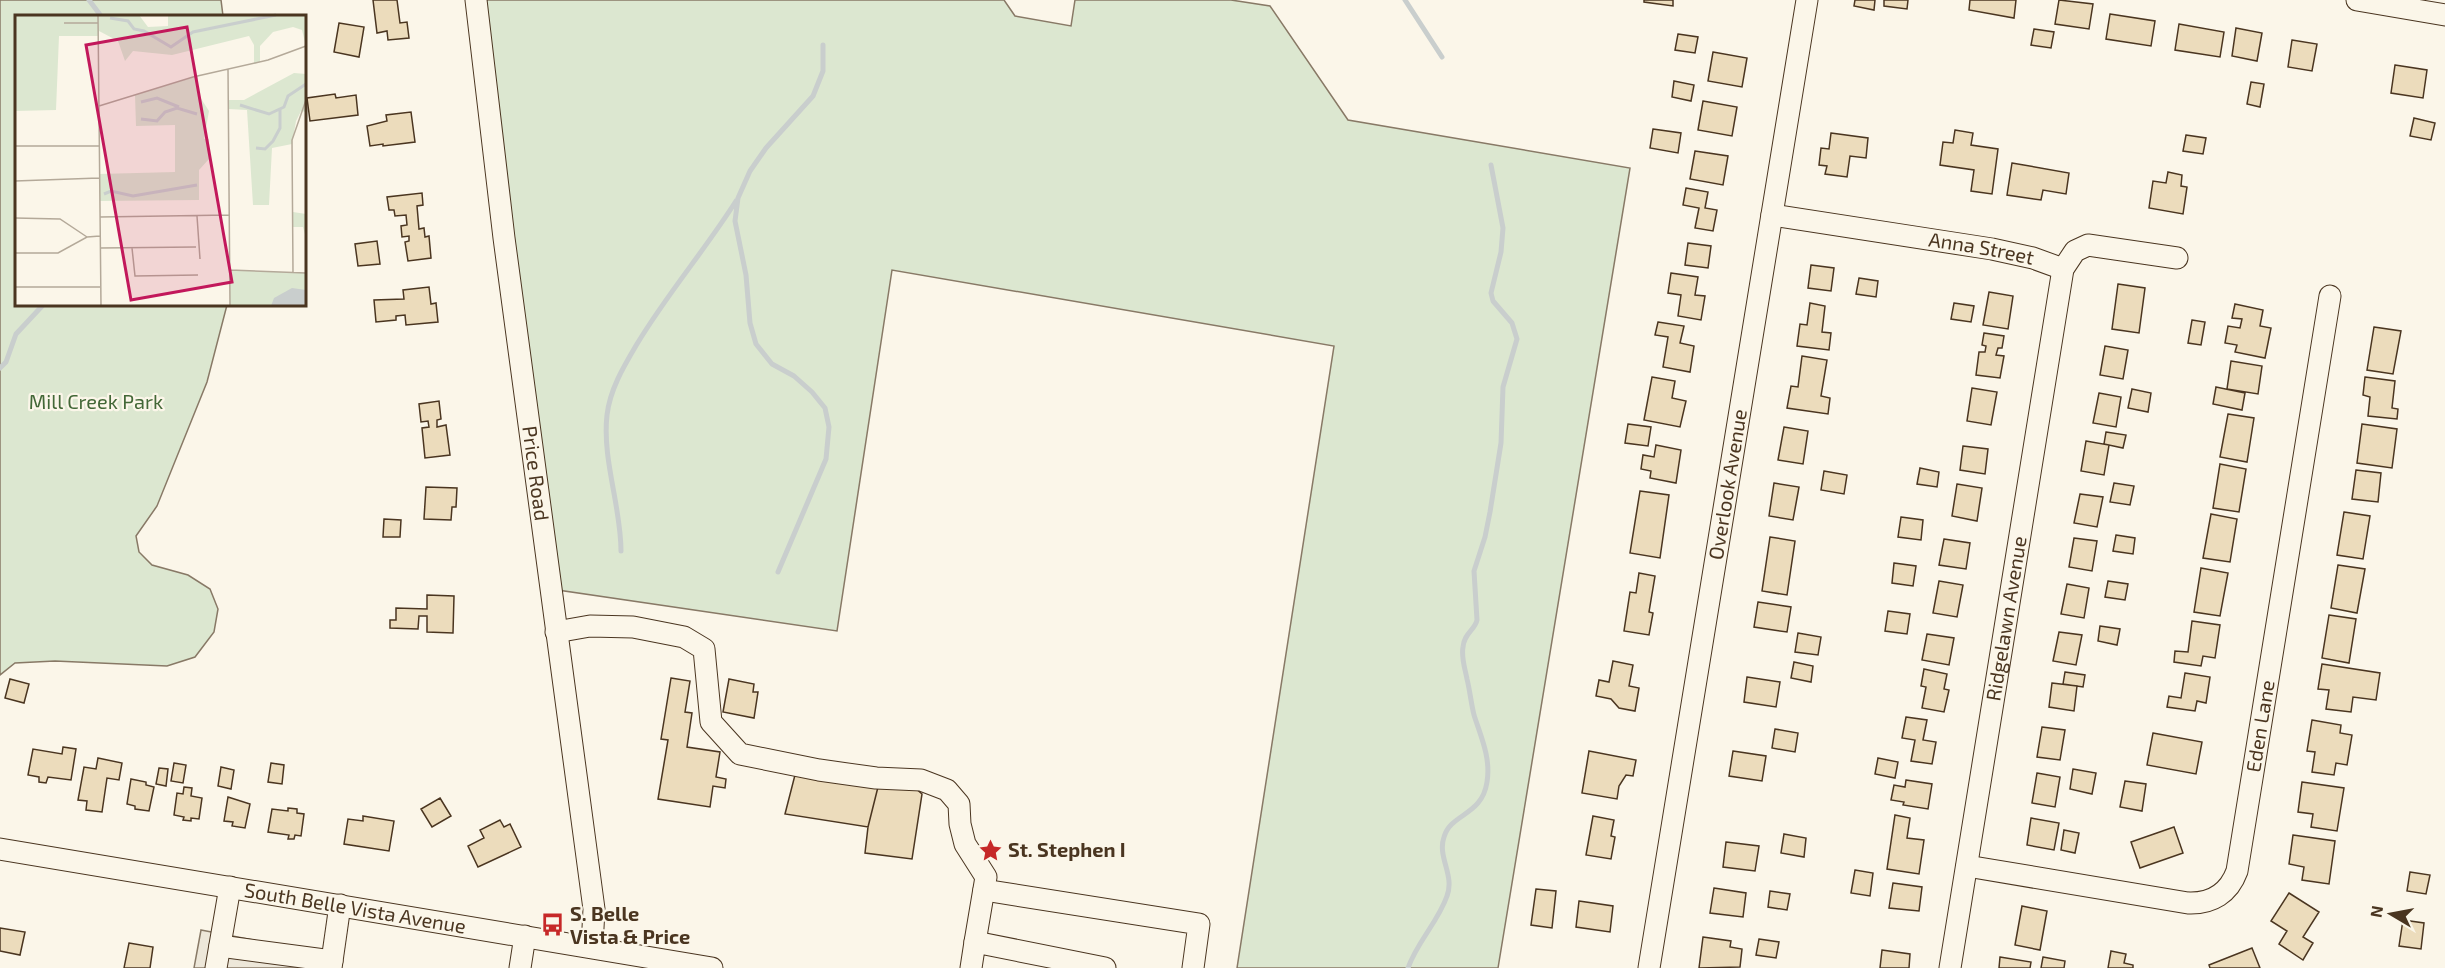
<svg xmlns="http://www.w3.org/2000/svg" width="2445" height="968" font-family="'Exo 2',sans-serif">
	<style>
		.green { fill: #dce7d0; stroke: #887966; stroke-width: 1.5 }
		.parking { fill: #ede7d9; stroke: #887966; stroke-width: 1.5 }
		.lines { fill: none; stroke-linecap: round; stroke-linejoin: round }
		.stream { stroke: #c9cecd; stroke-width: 5 }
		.building { fill: #ecdcbc; stroke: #4a3520; stroke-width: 1.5 }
		.minor-casing { stroke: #4a3520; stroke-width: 23 }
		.minor { stroke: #fbf6e9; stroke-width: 21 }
		.labels { text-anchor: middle; stroke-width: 4.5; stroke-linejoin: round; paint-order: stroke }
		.street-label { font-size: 20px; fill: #4a3520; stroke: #fbf6e9 }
		.park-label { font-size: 20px; fill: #436837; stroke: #fbf6e9 }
		.poi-label { font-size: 20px; font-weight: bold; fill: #4a3520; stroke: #fbf6e9; text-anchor: start }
		.inset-river { fill: none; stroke: #c9cecd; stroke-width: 3 }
		.inset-road { fill: none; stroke: #b4a999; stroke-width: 1.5 }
		.view { fill: #c2185b; fill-opacity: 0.15; stroke: #c2185b; stroke-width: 3 }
		.inset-edge { fill: none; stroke: #4a3520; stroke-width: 3 }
	</style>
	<rect width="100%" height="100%" fill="#fbf6e9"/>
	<path class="green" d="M0 0H221L223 16H16V304L227 305 207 382 157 506 136 536 139 552 152 565 188 575 210 589 218 609 214 632 195 657 167 666 55 661 15 663 0 675Z
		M476 0H1004L1015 16 1071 26 1075 0H1231L1270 6 1348 120 1630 168 1498 968H1237L1334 346 892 270 837 631 551 589Z"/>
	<path class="parking" d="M201 930 341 957 339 968H194Z"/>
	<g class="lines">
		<path class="stream" d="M89 0 101 16
			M1405 0 1442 57
			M0 368 6 362 16 334 44 304
			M621 551C621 506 602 460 607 415 610 389 624 366 637 344 667 294 705 250 736 201
			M778 572 826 459 829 427 825 408 812 392 794 376 772 364 756 344 750 323 746 275 735 221 738 198 750 171 766 148 813 96 823 71V45
			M1408 968C1417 942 1438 922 1447 896 1455 875 1437 857 1444 837 1451 813 1482 816 1487 782 1491 758 1481 737 1474 715 1471 703 1470 691 1467 679 1465 668 1461 658 1463 647 1464 633 1475 630 1477 620L1474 571 1485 537 1490 512 1501 443 1503 387 1517 339 1512 323 1493 301 1491 293 1501 252 1503 228 1491 165"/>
	</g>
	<path class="building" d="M373 0H397L400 23 407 22 409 38 388 40 387 31 377 33Z
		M1644 0H1673V6L1644 2Z
		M1855 0H1875L1874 10 1854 6Z
		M1884 0H1908L1907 9 1884 6Z
		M1970 0H2016L2014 18 1969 10Z
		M2059 0 2093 4 2089 29 2055 24Z
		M2110 14 2155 21 2151 46 2106 39Z
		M339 23 364 27 359 57 334 52Z
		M2179 24 2224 32 2220 57 2175 50Z
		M2236 28 2262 33 2257 61 2232 56Z
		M2034 29 2054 32 2051 48 2031 45Z
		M1678 34 1698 37 1695 53 1675 50Z
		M2292 40 2317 44 2312 71 2288 67Z
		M1713 52 1747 58 1742 87 1708 81Z
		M2395 65 2427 70 2423 98 2391 93Z
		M1674 81 1694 85 1691 101 1672 97Z
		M2251 82 2264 84 2260 107 2247 104Z
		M335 94 336 98 356 95 358 115 310 121 307 98Z
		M1703 101 1737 107 1732 136 1698 130Z
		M411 112 415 142 383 146V144L370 146 367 126 387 121 386 115Z
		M2414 118 2435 123 2431 140 2410 136Z
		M1653 129 1681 133 1678 153 1650 148Z
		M1955 130 1973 133 1971 145 1998 149 1992 194 1971 191 1974 170 1940 165 1943 142 1953 143Z
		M1831 133 1868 138 1866 158 1850 156 1847 177 1825 174 1827 166 1819 165 1821 148 1829 149Z
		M2186 135 2206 138 2203 154 2183 151Z
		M1695 151 1728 156 1723 185 1690 179Z
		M2012 163 2069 173 2066 194 2043 190 2041 200 2007 195Z
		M2168 172 2182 175 2181 186 2187 187 2183 214 2149 208 2153 181 2166 183Z
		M1686 188 1708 192 1705 208 1717 210 1713 231 1695 228 1699 208 1683 205Z
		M422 193 423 205 417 206 419 229 424 228 425 237 429 236 431 258 408 261 405 242 409 241V236L402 237 401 226 407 225 406 215 395 216 394 210H389L387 197Z
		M377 241 380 264 358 266 355 244Z
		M1688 243 1711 246 1708 268 1685 265Z
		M1811 265 1834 268 1831 291 1808 288Z
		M1671 273 1698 277 1695 295 1705 296 1701 320 1678 316 1681 295 1668 293Z
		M1859 278 1878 281 1876 297 1856 294Z
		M2118 284 2145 288 2139 333 2112 329Z
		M429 287 431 304 436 303 438 322 406 325 405 315 396 316V320L376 322 374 300 404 299 403 290Z
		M1989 292 2013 296 2008 329 1983 325Z
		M1810 303 1825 306 1822 332 1831 333 1829 350 1797 346 1800 324 1807 325Z
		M1954 303 1974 306 1971 322 1951 319Z
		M2235 304 2263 310 2260 326 2271 328 2265 358 2235 352 2237 345 2225 343 2228 326 2240 328 2242 319 2232 318Z
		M2192 320 2205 322 2201 345 2188 343Z
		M1658 322 1684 326 1680 343 1694 346 1690 372 1663 367 1668 337 1655 335Z
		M2374 327 2401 331 2393 374 2367 370Z
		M1984 333 2004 336 2002 348H1998L1996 355 2004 356 2000 378 1976 375 1979 352H1985L1986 346 1982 345Z
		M2105 346 2128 350 2123 379 2100 375Z
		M1802 356 1827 360 1821 396 1830 398 1828 414 1787 408 1791 386 1798 387Z
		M2231 361 2262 366 2258 394 2227 389Z
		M1652 377 1675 381 1672 398 1686 401 1680 427 1644 420Z
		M2365 377 2395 381 2392 408 2398 409 2397 419 2368 416 2370 397 2363 395Z
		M2216 387 2245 393 2242 410 2213 404Z
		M1972 388 1997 392 1991 425 1967 421Z
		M2132 389 2151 393 2148 412 2128 408Z
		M2099 393 2121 397 2116 427 2093 423Z
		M439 401 441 419 437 420V427L446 425 450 455 425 458 422 428 429 427 428 421 421 422 419 404Z
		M2228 414 2254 418 2247 462 2220 457Z
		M1628 424 1651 427 1648 446 1625 443Z
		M2362 424 2397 429 2392 468 2357 463Z
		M1784 427 1808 431 1803 464 1778 460Z
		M2106 432 2126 435 2123 448 2104 444Z
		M2086 441 2109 445 2104 475 2081 471Z
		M1656 445 1681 450 1676 483 1650 478 1651 471 1641 469 1643 455 1654 457Z
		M1963 446 1988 449 1985 474 1960 470Z
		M2220 464 2246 469 2239 512 2213 508Z
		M1920 468 1939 472 1937 487 1917 484Z
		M2356 470 2381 473 2378 502 2352 499Z
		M1824 471 1847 475 1844 494 1821 490Z
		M1774 483 1799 487 1793 520 1769 516Z
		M2114 483 2134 486 2130 505 2110 502Z
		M1957 484 1982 488 1977 521 1952 516Z
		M426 487 457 488 456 507H452L451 520 424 519Z
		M1640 491 1669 495 1660 558 1630 553Z
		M2080 494 2103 497 2097 527 2074 523Z
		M2344 512 2370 516 2363 559 2337 555Z
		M2211 514 2237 519 2230 562 2203 558Z
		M1901 517 1923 520 1921 540 1898 537Z
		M384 519 401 520 400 537H383Z
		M2116 535 2135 538 2133 554 2113 551Z
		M1770 537 1795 541 1787 595 1762 591Z
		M2074 538 2097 541 2092 571 2069 567Z
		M1944 539 1970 543 1966 569 1939 565Z
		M1894 563 1916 566 1913 586 1892 583Z
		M2338 565 2365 569 2357 613 2331 608Z
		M2201 568 2228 573 2220 616 2194 612Z
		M1639 573 1655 576 1649 612 1653 613 1649 635 1624 631 1630 592 1636 593Z
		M1939 581 1963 585 1957 617 1933 613Z
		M2108 581 2128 584 2125 600 2105 597Z
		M2067 584 2089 588 2084 618 2061 614Z
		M427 595 454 596 453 633 427 632V616H419L418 629 390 628V620H396V608L427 609Z
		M1758 602 1791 607 1787 632 1754 627Z
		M1888 611 1910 614 1907 634 1885 631Z
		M2329 615 2356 619 2349 663 2322 658Z
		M2192 621 2220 625 2215 658 2203 656 2201 666 2174 662 2175 651 2188 652Z
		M2100 626 2120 629 2117 645 2098 641Z
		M2059 632 2082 635 2076 665 2053 661Z
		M1798 633 1821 637 1818 655 1795 652Z
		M1927 634 1954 638 1949 665 1922 660Z
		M1613 661 1633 665 1629 686 1639 688 1635 711 1619 708 1611 699 1596 696 1599 680 1609 682Z
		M1794 662 1813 666 1811 682 1791 678Z
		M2322 664 2380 673 2376 700 2353 697 2351 712 2326 709 2329 690 2318 689Z
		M1924 669 1947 674 1944 689 1949 690 1944 712 1922 708 1926 687 1921 686Z
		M2065 672 2085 675 2083 687 2063 684Z
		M2185 673 2210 677 2206 703 2197 701 2195 711 2167 707 2169 696 2181 698Z
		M1747 677 1780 682 1776 707 1744 702Z
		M671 678 690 681 685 712 692 713 687 747 720 752 716 777 726 779 725 788 713 786 710 807 658 799 668 740 661 739Z
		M10 679 29 684 24 703 5 698Z
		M729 679 754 684 753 692H758L754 718 723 712Z
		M2052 683 2077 686 2074 711 2049 707Z
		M1906 717 1927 720 1923 740 1936 742 1932 764 1911 761 1915 740 1902 738Z
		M2312 720 2341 725 2340 733 2352 735 2347 765 2336 763 2334 775 2312 772 2315 752 2307 751Z
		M2042 727 2065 730 2060 760 2037 757Z
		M1775 729 1798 733 1795 752 1772 748Z
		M2153 733 2202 742 2196 774 2147 765Z
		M63 747 76 749 71 780 48 777 46 783 39 782V777L28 775 33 749 62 754Z
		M1589 751 1636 760 1633 776 1626 775 1619 786 1617 799 1582 793Z
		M1733 751 1766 756 1762 781 1729 776Z
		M98 758 122 763 119 780 107 778 102 812 86 810 87 801 78 800 84 767 96 769Z
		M1878 758 1898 762 1895 778 1875 774Z
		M174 763 186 765 183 783 171 781Z
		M271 763 284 765 282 784 268 782Z
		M221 767 234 770 231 789 218 786Z
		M159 768 168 769 166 786 156 784Z
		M2073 769 2096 773 2092 794 2070 789Z
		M796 771 879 783 868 827 785 814Z
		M2037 773 2060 777 2055 807 2032 803Z
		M131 779 146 782V785L154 787 149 811 135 809V806L127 804Z
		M905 779 922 794 912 859 865 853 868 827 879 783Z
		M1906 780 1932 784 1928 809 1903 805 1904 802 1891 800 1894 785 1905 787Z
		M2125 781 2146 784 2142 811 2120 807Z
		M2302 782 2344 788 2337 831 2311 827 2313 814 2298 812Z
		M184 787 192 788 191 796 202 798 199 819 191 818V821L183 820 184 817 174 815 177 793 183 794Z
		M228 797 250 804 245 828 232 826 233 822 224 821Z
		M440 798 451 816 432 827 421 809Z
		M288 808 297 809V813L304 814 301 836 295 835 294 839H288L289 835 268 832 272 809 288 811Z
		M1895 815 1910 818 1907 838 1924 840 1919 874 1887 869Z
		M363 816 394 821 389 851 344 844 348 819 363 821Z
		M1593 816 1614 820 1611 836 1615 837 1611 859 1586 855Z
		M2031 818 2059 823 2054 850 2027 845Z
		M500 820 504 827 510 824 521 847 478 867 468 846 484 838 480 830Z
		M2174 827 2183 853 2140 868 2131 842Z
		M2064 830 2079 833 2075 853 2061 850Z
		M1784 834 1806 838 1804 857 1781 853Z
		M2293 835 2335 841 2329 884 2302 880 2304 867 2289 864Z
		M1726 842 1759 846 1755 871 1723 867Z
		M1855 870 1873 873 1870 896 1851 893Z
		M2410 872 2430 875 2426 894 2407 891Z
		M1893 883 1922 887 1919 911 1889 908Z
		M1714 888 1746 893 1743 917 1710 913Z
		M1536 889 1556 891 1552 928 1531 925Z
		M1770 891 1790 894 1787 910 1768 907Z
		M2289 893 2319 912 2303 937 2313 943 2303 960 2279 944 2287 931 2271 921Z
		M1579 901 1613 906 1610 932 1576 927Z
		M2022 906 2047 911 2040 950 2015 945Z
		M2403 920 2424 923 2421 949 2399 946Z
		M0 928 25 932 20 955 0 951Z
		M1703 937 1731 941 1730 947 1742 949 1740 967 1699 968Z
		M1759 939 1779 942 1776 958 1756 955Z
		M129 943 153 947 150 968H124Z
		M2252 948 2260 968H2210L2209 965Z
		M1882 950 1910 954 1909 968H1880Z
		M2111 951 2126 954 2124 963 2133 965V968H2108Z
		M2000 957 2031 962 2030 968H1999Z
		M2043 957 2065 961 2064 968H2041Z"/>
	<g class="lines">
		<defs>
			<g id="minor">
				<path id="s1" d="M476 0 504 238 594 909 592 947"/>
				<path d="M2357 0 2445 15"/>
				<path id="s2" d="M1772 215 1992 249 2033 258 2063 269"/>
				<path d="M556 632 590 626 633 627 684 637 704 649 711 722 740 754 819 770 876 778 921 780 947 790 959 804 960 824 965 844 986 877 975 942"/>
				<path id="s3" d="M0 849 712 968"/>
				<path id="s4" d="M1967 866 2188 903C2212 904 2229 893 2237 871L2330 296"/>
				<path d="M984 890 1199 924 1193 968"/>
				<path d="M220 946 332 961"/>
				<path d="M216 968 230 887"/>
				<path d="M331 968 340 905"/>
				<path d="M520 968 525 936"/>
				<path d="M971 968 975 942 1105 968"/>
				<path id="s5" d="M1649 968 1807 0"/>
				<path id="s6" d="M1950 968 2063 269 2075 251 2088 245 2177 258"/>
			</g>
		</defs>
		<use href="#minor" class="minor-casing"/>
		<use href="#minor" class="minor"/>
	</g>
	<defs>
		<symbol id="sight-bare" viewBox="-9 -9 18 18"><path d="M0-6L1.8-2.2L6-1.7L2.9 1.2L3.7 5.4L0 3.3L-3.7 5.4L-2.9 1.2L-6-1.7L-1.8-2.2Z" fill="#c62828" stroke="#fbf6e9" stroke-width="2.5" paint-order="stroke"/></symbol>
		<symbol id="bus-bare" viewBox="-9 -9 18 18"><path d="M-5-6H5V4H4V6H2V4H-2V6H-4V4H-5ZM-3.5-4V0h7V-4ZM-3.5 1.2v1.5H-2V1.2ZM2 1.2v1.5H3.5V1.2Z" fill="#c62828" stroke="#fbf6e9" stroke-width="2.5" paint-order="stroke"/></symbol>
	</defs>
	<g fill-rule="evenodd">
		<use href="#sight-bare" x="974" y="834" width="33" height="33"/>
		<use href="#bus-bare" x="536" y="908" width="33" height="33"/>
	</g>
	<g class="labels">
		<g class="street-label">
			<text dy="7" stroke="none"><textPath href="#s2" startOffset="212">Anna Street</textPath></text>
			<text dy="7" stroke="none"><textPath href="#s1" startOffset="477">Price Road</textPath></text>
			<text dy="7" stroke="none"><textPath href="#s5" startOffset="490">Overlook Avenue</textPath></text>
			<text dy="7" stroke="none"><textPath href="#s6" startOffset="354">Ridgelawn Avenue</textPath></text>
			<text dy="7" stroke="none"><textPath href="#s4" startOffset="434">Eden Lane</textPath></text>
			<text dy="7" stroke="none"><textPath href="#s3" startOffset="360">South Belle Vista Avenue</textPath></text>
		</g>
		<g class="park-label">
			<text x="96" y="409">Mill Creek Park</text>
		</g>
		<g class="poi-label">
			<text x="1008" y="857">St. Stephen I</text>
			<text x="570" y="921">S. Belle<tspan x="570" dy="23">Vista &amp; Price</tspan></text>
		</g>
	</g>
	<g transform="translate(15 15)">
		<rect width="291" height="291" fill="#fbf6e9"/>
		<path d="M0 0H124L133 12 153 11V0H291V31L287 15 278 12 258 17 245 31V47L239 49V30L234 21 157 40 118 36 110 46 103 26 84 16 83 21H44L41 95 0 96ZM279 58 291 59V97L286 96 281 106 277 129 257 133 254 190H238L232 95 214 94 213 85H229ZM183 61V79L194 96 189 124H194V144L184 155V185L85 186 84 159 160 157V110L121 111 120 80ZM278 197 291 199V223L288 212H278ZM215 255 291 258V291H215Z" fill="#dce7d0"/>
		<path d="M277 273 291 275V291H256L259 283Z" fill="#c9cecd"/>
		<path class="inset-river" d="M95 3 113 6 119 14 129 16 156 32 178 17 261 0M126 87 142 83 164 92M225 90 254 99 269 92 273 81 291 69M126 104 142 106 150 97 162 93 182 99M241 133 250 134 258 126 265 113V94M89 179 96 176 118 181 182 170"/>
		<path class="inset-road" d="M83 0 86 291M49 8H83M213 54 215 291M84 91 178 62 253 45 291 31M0 131H84M0 166 84 163M182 201 185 244M85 202 214 200M0 203 45 204 72 222M85 233 181 232M117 233 120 261 183 260M0 238H43L72 222 85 221M215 255 291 258M278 257 277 125 291 85M0 272H85"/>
		<path class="view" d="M172 12 217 267 116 285 71 30Z"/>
		<rect width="291" height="291" class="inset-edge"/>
	</g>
	<g transform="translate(2391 914) rotate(280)" stroke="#fbf6e9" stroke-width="4.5" paint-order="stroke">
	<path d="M0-4.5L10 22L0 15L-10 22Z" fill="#4a3520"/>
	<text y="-9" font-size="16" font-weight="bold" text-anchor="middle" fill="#4a3520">N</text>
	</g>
</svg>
